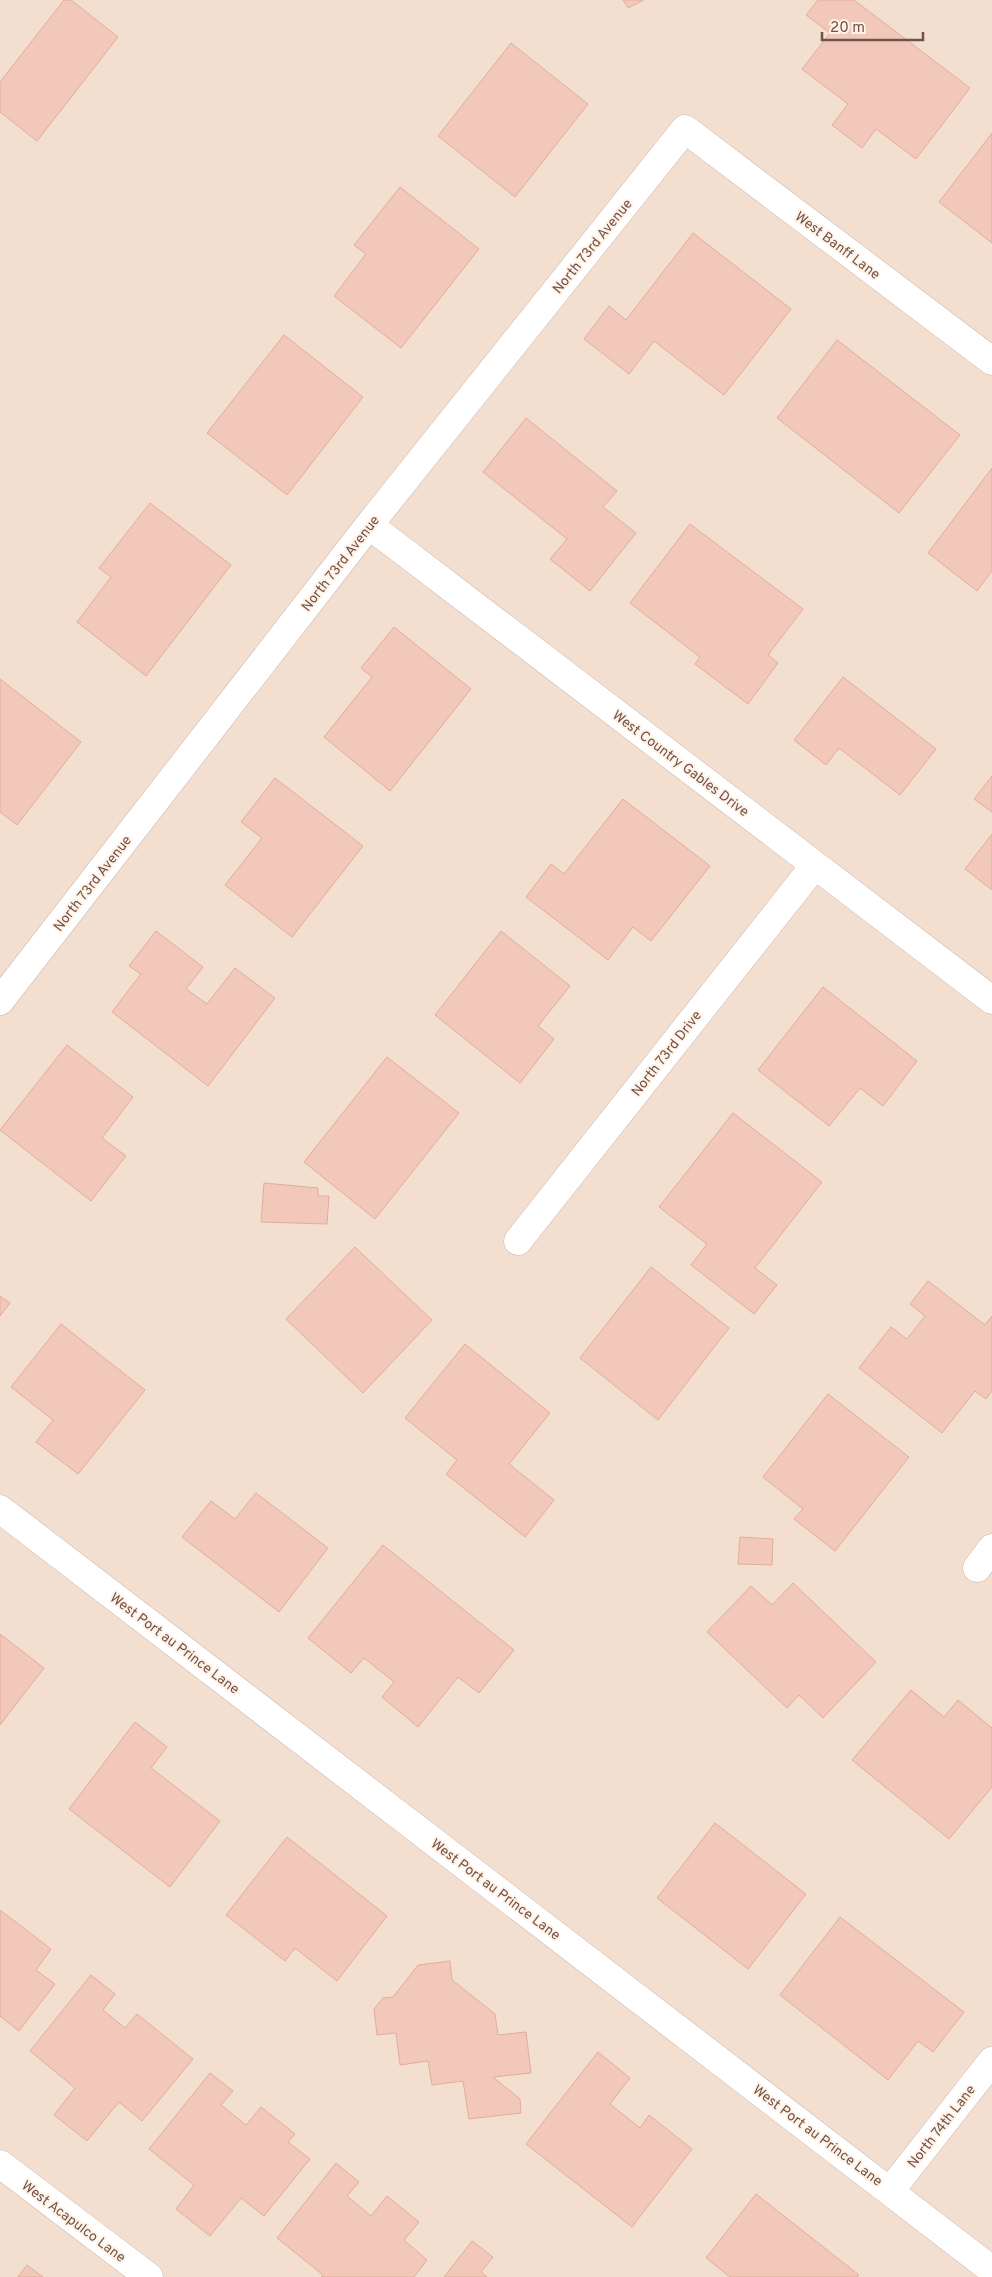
<svg xmlns="http://www.w3.org/2000/svg" width="992" height="2277" font-family="Overpass,sans-serif">
	<style>
		.residential { fill: #f3dfd0 }
		.building { fill: #f1c8ba; stroke: #e3ac9a }
		.lines { fill: none; stroke-linecap: round; stroke-linejoin: round }
		.minor-casing { stroke: #cfb6ac; stroke-width: 29 }
		.minor { stroke: #fff; stroke-width: 28 }
		.labels { text-anchor: middle; stroke-width: 4; stroke-linejoin: round; paint-order: stroke }
		.street-label { font-size: 14px; fill: #725249; stroke: #fff3e7 }
	</style>
	<rect width="100%" height="100%" fill="#fceee1"/>
	<path class="residential" d="M0 0H992V2277H0Z"/>
	<path class="building" d="M64 0H71L118 37 37 141 0 112V82Z
		M623 0H644L628 8Z
		M818 0H854L970 88 916 159 876 129 862 148 832 125 848 104 802 69 830 33 806 15Z
		M511 43 588 104 515 197 438 136Z
		M992 133V243L939 202Z
		M400 187 479 249 401 348 334 296 366 254 354 245Z
		M693 233 791 309 724 395 654 341 629 374 584 339 609 306 626 320Z
		M284 335 363 397 287 495 207 433Z
		M837 340 960 435 899 513 777 418Z
		M526 418 617 491 603 507 636 533 590 591 550 559 567 539 483 472Z
		M992 468V571L977 591 928 553Z
		M150 503 231 565 146 676 77 622 111 577 99 568Z
		M690 524 803 609 768 655 778 663 748 704 695 664 700 657 630 603Z
		M394 627 471 689 390 791 324 737 372 677 361 668Z
		M843 677 936 749 900 795 839 748 826 765 794 740Z
		M0 679 81 742 17 825 0 812Z
		M992 776V812L974 799Z
		M275 778 363 846 292 937 225 885 262 838 241 822Z
		M623 799 710 866 651 941 633 927 608 960 526 897 551 864 564 874Z
		M992 834V890L965 869Z
		M156 931 203 967 186 989 207 1004 235 968 275 998 208 1086 112 1012 141 974 129 966Z
		M501 931 570 986 538 1026 554 1039 520 1083 435 1015Z
		M823 987 917 1061 883 1106 860 1088 829 1126 758 1070Z
		M67 1045 133 1097 102 1138 126 1156 91 1201 0 1130Z
		M387 1057 459 1113 375 1219 304 1162Z
		M733 1113 822 1182 755 1268 777 1285 754 1314 691 1265 707 1244 659 1207Z
		M264 1183 318 1188V1196H329L327 1224 261 1222Z
		M355 1247 432 1320 363 1393 286 1319Z
		M651 1267 729 1328 658 1420 580 1358Z
		M928 1281 985 1325 992 1316V1391L986 1399 975 1391 942 1433 859 1368 891 1327 907 1339 925 1316 910 1304Z
		M0 1296 10 1303 0 1316Z
		M61 1324 145 1390 78 1474 36 1442 53 1420 11 1387Z
		M465 1344 550 1413 509 1464 554 1500 525 1537 446 1474 457 1460 405 1418Z
		M828 1394 909 1457 835 1551 794 1519 803 1509 763 1477Z
		M256 1493 328 1548 279 1612 182 1537 211 1501 235 1519Z
		M740 1537 773 1539 772 1565 738 1564Z
		M383 1545 514 1650 479 1693 458 1677 418 1727 382 1697 394 1682 364 1658 351 1673 308 1638Z
		M793 1583 876 1662 823 1718 799 1695 787 1708 707 1632 751 1586 772 1605Z
		M0 1634 44 1668 0 1725Z
		M911 1690 944 1717 958 1700 992 1728V1787L949 1839 852 1760Z
		M135 1722 167 1747 151 1768 220 1821 170 1887 69 1809Z
		M715 1823 806 1894 748 1969 657 1898Z
		M287 1837 387 1916 337 1981 295 1948 285 1961 226 1915Z
		M0 1910 51 1949 36 1970 55 1984 19 2031 0 2016Z
		M840 1917 964 2012 933 2052 918 2041 888 2080 780 1995Z
		M450 1961 452 1980 495 2014 498 2035 526 2032 531 2073 493 2077 520 2099 521 2113 469 2119 463 2081 432 2085 428 2061 400 2065 396 2033 377 2035 374 2009 383 1998 393 1997 418 1965Z
		M91 1975 115 1994 103 2010 125 2028 137 2014 193 2059 142 2121 119 2102 87 2141 54 2115 75 2088 30 2051Z
		M598 2052 630 2078 610 2104 640 2128 649 2115 692 2149 632 2227 526 2144Z
		M210 2073 233 2091 221 2105 246 2125 261 2107 295 2134 288 2142 310 2159 264 2216 241 2198 210 2236 176 2209 194 2185 149 2149Z
		M336 2163 359 2182 347 2196 371 2216 387 2196 419 2222 404 2240 427 2260 414 2277H321L323 2275 277 2238Z
		M756 2194 859 2275 857 2277H730L706 2258Z
		M472 2241 493 2257 481 2272 487 2277H444Z
		M27 2265 43 2277H18Z"/>
	<g class="lines">
		<defs>
			<path id="minor" d="M369 525 992 1000
				M0 1001 369 525 685 129 992 361
				M518 1241 815 865
				M0 1509 992 2270
				M977 1568 992 1548
				M0 2164 149 2277
				M890 2191 992 2061"/>
		</defs>
		<use href="#minor" class="minor-casing"/>
		<use href="#minor" class="minor"/>
	</g>
	<g class="labels">
		<g class="street-label">
			<text transform="translate(838 245) rotate(37)" y="5">West Banff Lane</text>
			<text transform="translate(592 246) rotate(-51)" y="5">North 73rd Avenue</text>
			<text transform="translate(340 563) rotate(-52)" y="5">North 73rd Avenue</text>
			<text transform="translate(681 763) rotate(37)" y="5">West Country Gables Drive</text>
			<text transform="translate(92 883) rotate(-52)" y="5">North 73rd Avenue</text>
			<text transform="translate(666 1053) rotate(-52)" y="5">North 73rd Drive</text>
			<text transform="translate(175 1643) rotate(37)" y="5">West Port au Prince Lane</text>
			<text transform="translate(496 1889) rotate(37)" y="5">West Port au Prince Lane</text>
			<text transform="translate(941 2126) rotate(-52)" y="5">North 74th Lane</text>
			<text transform="translate(818 2135) rotate(37)" y="5">West Port au Prince Lane</text>
			<text transform="translate(74 2221) rotate(37)" y="5">West Acapulco Lane</text>
		</g>
	</g>
	<path d="M822 32v8h101v-8" fill="none" stroke="#725249" stroke-width="2.5"/>
	<text x="830" y="32" font-size="15" fill="#725249" stroke="#fff3e7" stroke-width="4" paint-order="stroke">20 m</text>
</svg>
